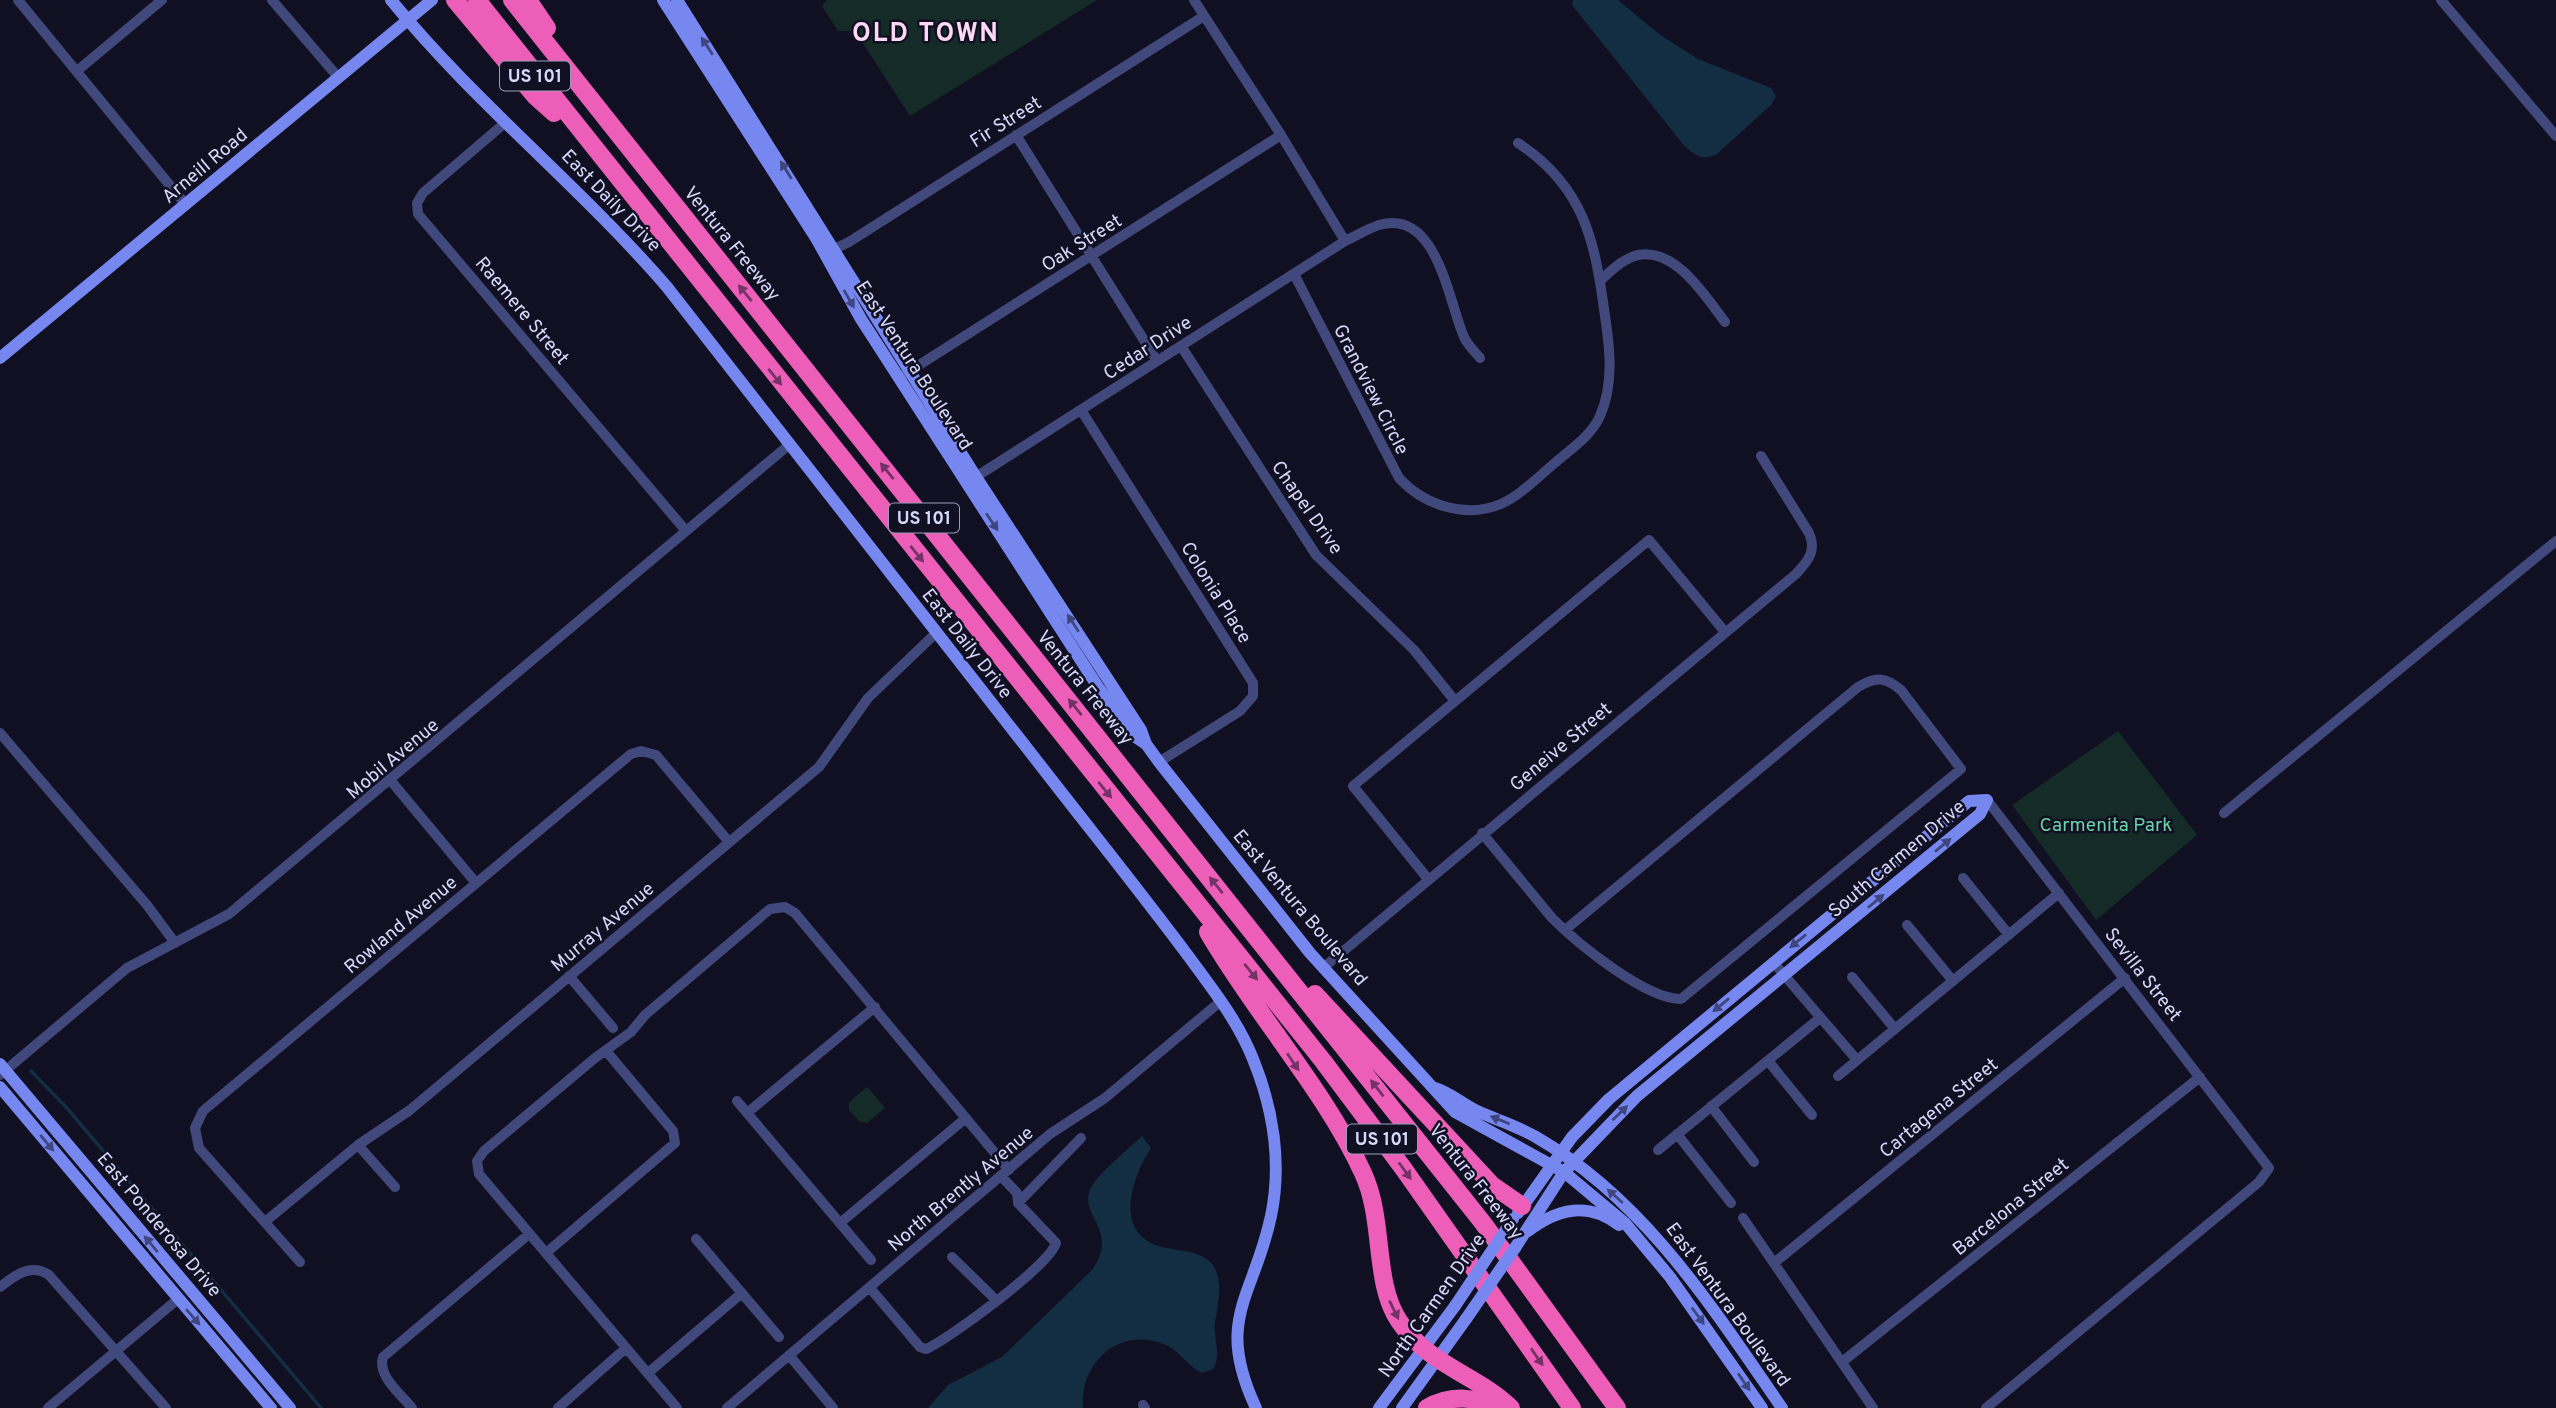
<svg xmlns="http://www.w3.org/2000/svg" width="2556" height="1408" font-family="Overpass,sans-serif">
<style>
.green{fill:#142b27}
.water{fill:#132d43}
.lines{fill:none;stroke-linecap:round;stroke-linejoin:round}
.stream{stroke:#132d43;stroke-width:3.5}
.street{stroke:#41487c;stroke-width:10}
.secondary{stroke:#7787f0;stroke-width:12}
.highway{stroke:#ed5eb9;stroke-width:18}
.secondary-bridge{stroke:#7787f0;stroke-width:12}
.oneway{fill:#3f467f}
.oneway2{fill:#743366}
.labels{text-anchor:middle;stroke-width:5;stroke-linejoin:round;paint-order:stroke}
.shield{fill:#111022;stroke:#9b9bb9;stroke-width:2}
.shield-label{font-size:18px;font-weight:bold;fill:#d6d7fa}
.street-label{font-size:19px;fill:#d6d7fa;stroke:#111022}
.park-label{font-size:19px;fill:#6ad3a8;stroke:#111022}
.district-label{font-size:26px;font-weight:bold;letter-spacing:2px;fill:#fbd8f3;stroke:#111022}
</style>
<rect width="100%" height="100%" fill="#111022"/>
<path class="green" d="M827 0H1097L910 116 855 31H838L822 6Z
M2118 731 2197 835 2096 920 2012 805Z
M867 1087 885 1108 867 1123 860 1122 849 1110V1102Z"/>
<path class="water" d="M1618 0 1659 34 1698 59 1771 88 1776 96 1771 105 1718 153C1702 163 1693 154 1682 143L1572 5 1573 0Z
M1142 1136 1151 1148C1132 1177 1112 1234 1162 1247 1178 1251 1200 1250 1212 1264 1224 1279 1218 1304 1215 1322 1213 1337 1222 1356 1213 1369L1202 1373C1189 1367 1181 1353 1168 1346 1122 1324 1079 1361 1083 1408H928L948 1385 1002 1357 1092 1270C1119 1230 1082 1219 1089 1192 1094 1176 1129 1149 1142 1136Z"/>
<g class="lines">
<path class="stream" d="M31 1071 66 1107 321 1408"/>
<path class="street" d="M18 0 186 205
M272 0 338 77
M1194 0 1281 135 1345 241
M2441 0 2556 136
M77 71 162 0
M506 122 423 193 417 203 418 214 686 531
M1016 135 1157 361
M828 252 849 242 1204 16
M1294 274 1399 478C1424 505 1465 519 1501 504 1521 495 1539 476 1556 462 1572 448 1591 436 1600 416 1614 384 1610 349 1605 316 1595 242 1585 187 1518 143
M1602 279C1612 270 1624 258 1638 255 1675 247 1706 297 1725 322
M1181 346 1316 555 1414 650 1455 701
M905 374 1281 135
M1081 410 1253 683V696L1240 711 1159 762
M971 480 1345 241C1356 236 1367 229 1379 225 1437 208 1448 300 1464 337 1467 344 1474 351 1480 358
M0 733 147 905 175 943
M391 781 476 883
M2224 813 2556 541
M1482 833 1552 918C1577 943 1645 999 1681 999L1961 769 1901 690C1885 677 1876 676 1858 687L1565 930
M1963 878 2009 935
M1428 879 1353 786 1649 540 1725 632
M1907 925 1953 981
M1773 962 1857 1060
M1323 968 1796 574C1808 561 1817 551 1809 533L1761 456
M569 976 613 1028
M1852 977 1895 1029
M1769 1062 1812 1115
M0 1075 127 968 229 914 790 444
M1838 1076 2059 893
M737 1101 871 1260
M1711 1106 1754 1162
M747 1113 875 1007
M1677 1134 1731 1203
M358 1145 395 1187
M1658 1150 1820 1018
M1018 1203 1081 1138
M1743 1218 1873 1408
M266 1221 358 1145 410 1110 819 767 868 698 936 633
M840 1223 966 1118
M696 1239 779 1337
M546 1253 675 1143 673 1131 607 1052
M952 1257 996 1300
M300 1262 199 1148 195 1128 203 1111 631 754 641 751 656 755 729 842
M1774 1263 2125 978
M0 1287C15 1275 31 1263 49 1275L166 1408
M870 1288 920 1347 926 1349C950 1338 1049 1266 1056 1243L1018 1203 1017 1193 1001 1176
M789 1355 833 1408
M1842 1362 2200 1077
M648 1373 742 1293
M1143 1405 1145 1408
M48 1408 178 1299
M412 1408C401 1394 377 1376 383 1357L529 1234
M558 1408 626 1348
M677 1408 479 1174 477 1161 484 1151 595 1058 631 1032 645 1015 770 909 785 907 795 913 1009 1170
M727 1408 1050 1134 1105 1098 1221 1001
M1986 1408 2259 1182 2269 1168 1987 800"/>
<path class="secondary" d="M391 0C475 103 580 186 667 287 799 456 930 625 1062 793 1105 848 1148 902 1189 957 1213 990 1238 1021 1253 1059 1273 1108 1282 1163 1271 1216 1254 1297 1214 1319 1256 1408
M663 0 816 238 861 319 1098 687 1134 736 1146 744
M677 0 976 477 1141 730 1146 744 1159 762 1310 953 1455 1112 1564 1172 1625 1223 1670 1277 1762 1408
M0 358 432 0
M0 1064 290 1408
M0 1087 271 1408
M1435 1088C1451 1093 1462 1104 1477 1111 1497 1120 1517 1126 1536 1137 1645 1200 1712 1307 1782 1408
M1528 1231C1557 1209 1587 1201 1619 1225
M1515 1248 1564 1172 1637 1096 1980 814 1987 800 1969 801 1609 1099 1572 1137 1518 1213
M1379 1408 1455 1306
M1402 1408 1466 1319"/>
<path class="highway" d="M455 0 535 96 554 113
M477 0 1323 1061 1403 1168 1572 1408
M512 0 1483 1223 1617 1408
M528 0 547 28
M1208 932C1254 1012 1325 1090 1363 1173 1385 1220 1373 1283 1399 1321 1429 1366 1476 1374 1511 1408
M1315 994 1492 1185 1522 1206
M1427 1408C1452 1393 1476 1398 1501 1408"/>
<path class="secondary-bridge" d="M1455 1306 1513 1219
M1466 1319 1515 1248"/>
</g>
<defs><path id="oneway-solid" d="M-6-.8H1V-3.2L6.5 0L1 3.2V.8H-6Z" transform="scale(1.75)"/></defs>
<g class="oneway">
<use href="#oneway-solid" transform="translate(707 46) rotate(-123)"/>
<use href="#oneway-solid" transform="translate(786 170) rotate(-122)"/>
<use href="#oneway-solid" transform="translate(849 299) rotate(60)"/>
<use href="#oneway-solid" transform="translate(992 522) rotate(56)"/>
<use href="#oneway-solid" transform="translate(1073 623) rotate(-123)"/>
<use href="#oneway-solid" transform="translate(1943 845) rotate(-40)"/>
<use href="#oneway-solid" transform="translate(1876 901) rotate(-40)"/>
<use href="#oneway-solid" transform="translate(1798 941) rotate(141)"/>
<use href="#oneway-solid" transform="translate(1721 1005) rotate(141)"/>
<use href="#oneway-solid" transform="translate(1620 1113) rotate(-44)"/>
<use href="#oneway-solid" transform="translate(1500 1120) rotate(-158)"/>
<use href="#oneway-solid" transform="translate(47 1143) rotate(50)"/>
<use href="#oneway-solid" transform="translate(1615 1196) rotate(-138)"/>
<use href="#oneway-solid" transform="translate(151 1244) rotate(-130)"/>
<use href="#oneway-solid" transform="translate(1698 1316) rotate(54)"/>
<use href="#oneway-solid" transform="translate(193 1317) rotate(49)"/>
<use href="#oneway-solid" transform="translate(1744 1382) rotate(55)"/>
</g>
<g class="oneway2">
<use href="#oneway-solid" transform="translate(745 293) rotate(-129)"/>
<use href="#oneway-solid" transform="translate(775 377) rotate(51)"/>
<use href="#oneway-solid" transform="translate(887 471) rotate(-129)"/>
<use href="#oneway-solid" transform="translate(917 554) rotate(51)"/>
<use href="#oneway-solid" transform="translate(1075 707) rotate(-129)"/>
<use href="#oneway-solid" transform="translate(1105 790) rotate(51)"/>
<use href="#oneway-solid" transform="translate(1216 885) rotate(-129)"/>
<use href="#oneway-solid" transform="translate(1251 972) rotate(51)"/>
<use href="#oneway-solid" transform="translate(1293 1062) rotate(56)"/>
<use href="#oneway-solid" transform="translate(1377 1088) rotate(-128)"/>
<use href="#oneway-solid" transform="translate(1405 1171) rotate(54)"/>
<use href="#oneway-solid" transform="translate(1394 1310) rotate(64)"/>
<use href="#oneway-solid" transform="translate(1537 1357) rotate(55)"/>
</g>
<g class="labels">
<g class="shield">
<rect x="500" y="61.5" width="70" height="29" rx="5"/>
<rect x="889" y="503.5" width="70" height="29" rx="5"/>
<rect x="1347" y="1124.5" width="70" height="29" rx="5"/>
</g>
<g class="shield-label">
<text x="535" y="82">US 101</text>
<text x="924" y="524">US 101</text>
<text x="1382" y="1145">US 101</text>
</g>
<g class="street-label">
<text transform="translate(1005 121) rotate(-32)" y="7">Fir Street</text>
<text transform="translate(204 165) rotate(-40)" y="7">Arneill Road</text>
<text transform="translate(612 200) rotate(46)" y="7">East Daily Drive</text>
<text transform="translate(1081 242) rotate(-32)" y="7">Oak Street</text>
<text transform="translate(733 243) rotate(51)" y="7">Ventura Freeway</text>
<text transform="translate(523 310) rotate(50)" y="7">Raemere Street</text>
<text transform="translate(1147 347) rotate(-33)" y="7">Cedar Drive</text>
<text transform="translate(915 365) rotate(57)" y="7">East Ventura Boulevard</text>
<text transform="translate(1372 389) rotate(63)" y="7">Grandview Circle</text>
<text transform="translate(1308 507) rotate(55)" y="7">Chapel Drive</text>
<text transform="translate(1217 592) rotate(58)" y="7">Colonia Place</text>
<text transform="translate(968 643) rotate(52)" y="7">East Daily Drive</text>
<text transform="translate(1086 687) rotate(51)" y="7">Ventura Freeway</text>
<text transform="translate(1560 746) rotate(-40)" y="7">Geneive Street</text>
<text transform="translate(392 758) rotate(-40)" y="7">Mobil Avenue</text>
<text transform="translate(1896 858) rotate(-40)" y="7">South Carmen Drive</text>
<text transform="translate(1301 907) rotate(50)" y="7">East Ventura Boulevard</text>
<text transform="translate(400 924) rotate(-40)" y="7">Rowland Avenue</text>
<text transform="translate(602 926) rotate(-40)" y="7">Murray Avenue</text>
<text transform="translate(2144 974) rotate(52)" y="7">Sevilla Street</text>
<text transform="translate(1938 1107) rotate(-39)" y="7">Cartagena Street</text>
<text transform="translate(1477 1181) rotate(52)" y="7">Ventura Freeway</text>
<text transform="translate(960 1188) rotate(-40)" y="7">North Brently Avenue</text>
<text transform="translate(2010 1206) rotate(-39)" y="7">Barcelona Street</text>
<text transform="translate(160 1224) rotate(50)" y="7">East Ponderosa Drive</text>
<text transform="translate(1729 1304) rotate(54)" y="7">East Ventura Boulevard</text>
<text transform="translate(1431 1305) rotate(-55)" y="7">North Carmen Drive</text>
</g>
<g class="park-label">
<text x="2106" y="831">Carmenita Park</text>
</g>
<g class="district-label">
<text x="926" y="41">OLD TOWN</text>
</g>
</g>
</svg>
